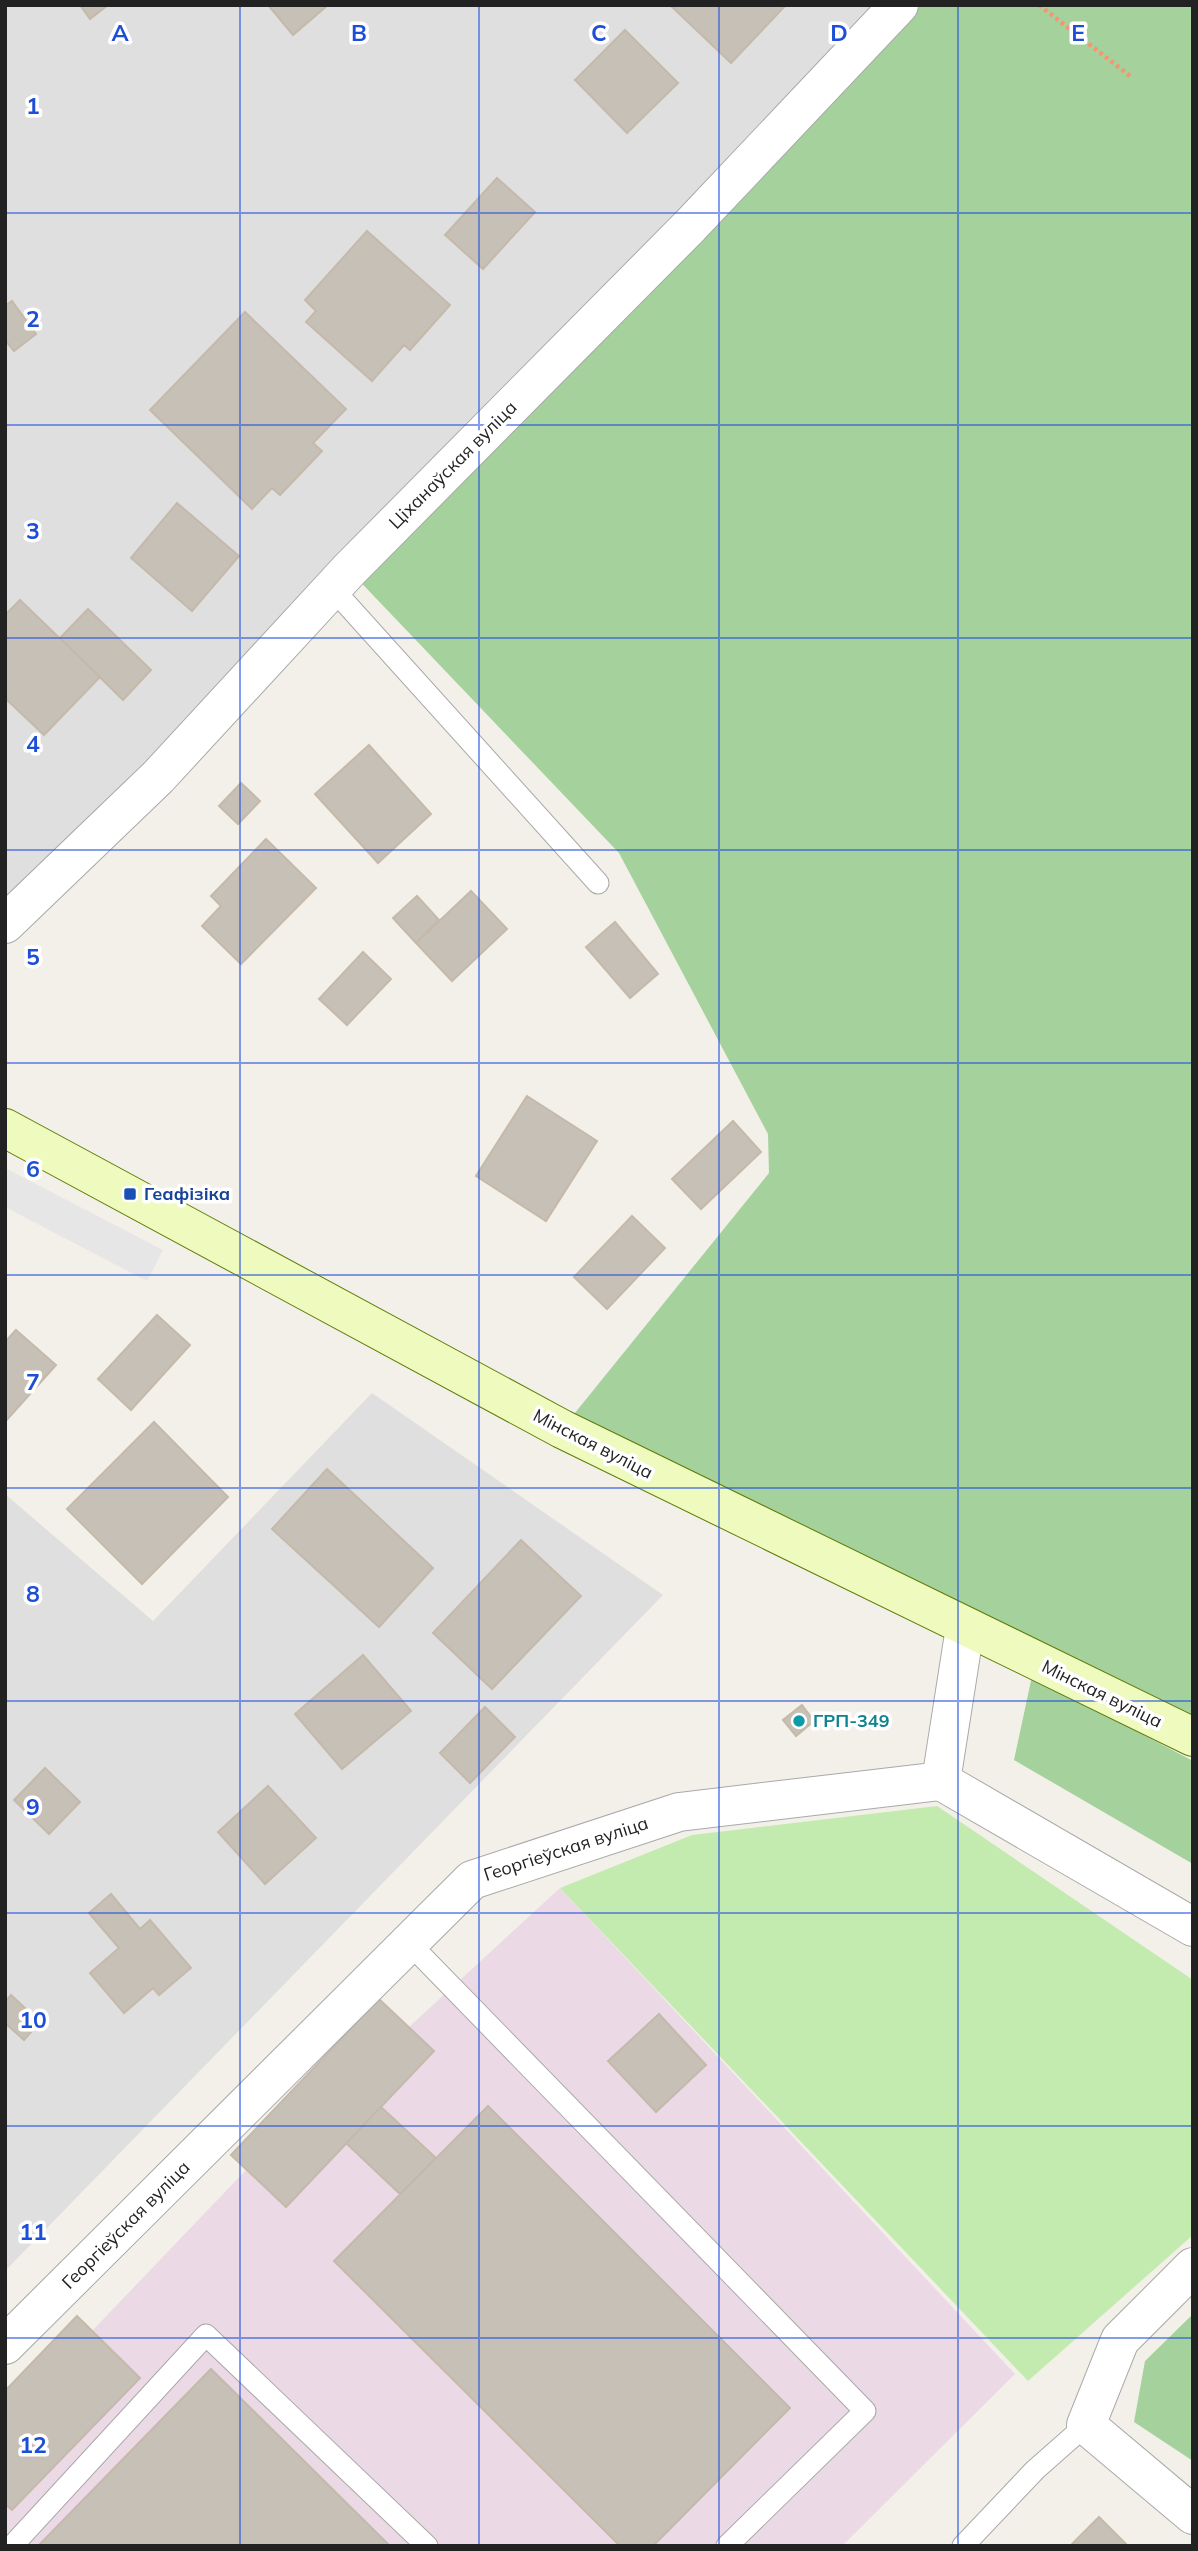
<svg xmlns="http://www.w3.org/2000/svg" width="1198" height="2551" font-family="Mulish,sans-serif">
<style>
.residential{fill:#e0dfdf}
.industrial{fill:#ebdae5}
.grass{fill:#c4ebaf}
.forest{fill:#a5d19d}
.parking{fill:#e6e6e6}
.building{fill:#c7c0b7;stroke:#c4b9aa;stroke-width:2}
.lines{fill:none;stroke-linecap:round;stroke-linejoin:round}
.lane-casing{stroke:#a9a9a9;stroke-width:23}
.street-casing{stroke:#a9a9a9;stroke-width:40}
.secondary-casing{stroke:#5e7c05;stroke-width:40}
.path{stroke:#fa9371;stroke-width:4.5;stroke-dasharray:3.5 3.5;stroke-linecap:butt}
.lane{stroke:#fff;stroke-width:21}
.street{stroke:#fff;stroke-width:38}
.secondary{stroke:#eefabe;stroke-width:38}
.grid{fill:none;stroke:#1d4ed8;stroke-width:2;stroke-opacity:0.55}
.transit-dot{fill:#1a4fb4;stroke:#fff;stroke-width:2.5}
.culture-dot{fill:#0f9aa8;stroke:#fff;stroke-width:2.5}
.labels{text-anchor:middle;stroke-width:7;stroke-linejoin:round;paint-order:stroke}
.street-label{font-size:18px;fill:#222;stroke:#fff}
.transit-label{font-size:18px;font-weight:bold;fill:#164399;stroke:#fff;text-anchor:start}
.culture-label{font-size:18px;font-weight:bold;fill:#0d838f;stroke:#fff;text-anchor:start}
.grid-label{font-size:23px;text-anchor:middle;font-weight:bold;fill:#1d4ed8;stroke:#fff;stroke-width:7;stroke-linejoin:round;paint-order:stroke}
</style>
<rect width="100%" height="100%" fill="#f2f0e8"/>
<path class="residential" d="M5 5H899L5 923Z
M372 1393 663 1595 5 2271V1494L153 1621Z"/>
<path class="industrial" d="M560 1888 1015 2374 842 2546H5V2391L77 2316 92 2331 246 2170 231 2155 379 1999 409 2027Z"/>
<path class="grass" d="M937 1806 1193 1980V2235L1028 2381 560 1888 692 1835Z"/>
<path class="forest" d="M899 5H1193V1737L562 1429 769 1173 768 1134 619 853 349 570Z
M1032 1676 1193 1761V1864L1014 1760Z
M1193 2314V2461L1134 2422 1145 2361Z"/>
<path class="parking" d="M5 1168 163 1250 147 1281 5 1207Z"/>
<path class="building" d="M80 5H108L90 19Z
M268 5H328L293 35Z
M670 5H786L731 63Z
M625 30 678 83 627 133 575 80Z
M497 178 535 212 483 269 445 235Z
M367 231 450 305 410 350 404 345 372 381 306 322 316 311 305 300Z
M12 301 36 334 14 351 5 340V306Z
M245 312 346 409 313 443 322 451 280 495 272 488 252 509 150 410Z
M177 503 239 556 192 611 131 558Z
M20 600 100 677 44 735 5 698V615Z
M88 609 151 670 123 700 60 638Z
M369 745 431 814 378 863 315 794Z
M241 783 260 801 238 824 219 806Z
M266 839 316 888 241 964 202 926 221 906 211 896Z
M471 891 507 929 452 981 416 943Z
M417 896 439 920 416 943 393 918Z
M615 922 658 974 630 998 586 947Z
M363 952 391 979 347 1025 319 999Z
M527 1096 597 1141 546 1221 476 1176Z
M733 1121 761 1152 701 1209 672 1179Z
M632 1216 665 1248 607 1309 574 1277Z
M157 1315 190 1345 131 1410 98 1379Z
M16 1330 56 1365 5 1422V1342Z
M154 1422 228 1497 142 1584 67 1509Z
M327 1469 433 1568 379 1627 272 1529Z
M521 1540 581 1596 492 1689 433 1633Z
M363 1655 411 1711 342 1769 295 1714Z
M802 1705 814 1721 796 1736 783 1720Z
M485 1707 515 1737 470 1783 440 1753Z
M45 1768 80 1802 49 1834 14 1800Z
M268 1786 316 1838 265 1884 218 1832Z
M111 1894 140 1929 150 1920 191 1968 159 1995 153 1988 124 2013 90 1973 119 1948 89 1913Z
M11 1995 40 2022 24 2040 5 2023V2002Z
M379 1999 434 2051 286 2207 231 2155Z
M659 2014 706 2065 656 2112 608 2061Z
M488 2106 790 2408 653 2546H620L334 2261Z
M381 2107 436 2158 400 2194 346 2143Z
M77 2316 140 2378 12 2510 5 2504V2391Z
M211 2369 390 2546H38Z
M1099 2517 1128 2546H1070Z"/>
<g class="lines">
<defs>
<path id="lane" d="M332 588 598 883
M409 1943 865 2411 727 2546
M12 2546 206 2335 427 2546
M963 2546 1035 2470 1086 2425"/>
<path id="street" d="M5 924 158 777 349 570 690 226 899 5
M941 1781 965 1628
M1193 2267 1120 2340 1086 2425 1193 2515
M5 2345 472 1880 679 1812 941 1781 1193 1927"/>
<path id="secondary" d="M5 1128 562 1429 1193 1737"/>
</defs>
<use href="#lane" class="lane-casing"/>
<use href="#street" class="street-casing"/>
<use href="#secondary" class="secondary-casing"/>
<path class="path" d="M1039 5 1130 76"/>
<use href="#lane" class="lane"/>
<use href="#street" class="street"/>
<use href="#secondary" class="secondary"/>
</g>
<path class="grid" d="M240 5V2546M479 5V2546M719 5V2546M958 5V2546M5 213H1193M5 425H1193M5 638H1193M5 850H1193M5 1063H1193M5 1275H1193M5 1488H1193M5 1701H1193M5 1913H1193M5 2126H1193M5 2338H1193"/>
<rect class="transit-dot" x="123" y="1187" width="14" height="14" rx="3.5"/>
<circle class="culture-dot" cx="799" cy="1721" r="7"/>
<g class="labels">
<g class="street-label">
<text transform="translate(453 465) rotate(-45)" y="6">Ціханаўская вуліца</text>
<text transform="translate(593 1444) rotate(27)" y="6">Мінская вуліца</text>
<text transform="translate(1102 1694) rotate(26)" y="6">Мінская вуліца</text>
<text transform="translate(566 1849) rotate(-18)" y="6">Георгіеўская вуліца</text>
<text transform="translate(126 2225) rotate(-45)" y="6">Георгіеўская вуліца</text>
</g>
<g class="transit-label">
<text x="144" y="1200">Геафізіка</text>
</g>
<g class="culture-label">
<text x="813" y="1727">ГРП-349</text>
</g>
</g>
<g class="grid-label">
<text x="120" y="41">A</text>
<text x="359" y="41">B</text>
<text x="599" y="41">C</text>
<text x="839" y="41">D</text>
<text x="1078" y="41">E</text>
<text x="33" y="114">1</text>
<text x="33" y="327">2</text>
<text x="33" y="539">3</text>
<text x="33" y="752">4</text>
<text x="33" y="965">5</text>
<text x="33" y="1177">6</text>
<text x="33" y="1390">7</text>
<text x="33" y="1602">8</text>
<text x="33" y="1815">9</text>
<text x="33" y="2028">10</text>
<text x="33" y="2240">11</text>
<text x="33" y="2453">12</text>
</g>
<rect width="1198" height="2551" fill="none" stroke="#222222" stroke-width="14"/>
</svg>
